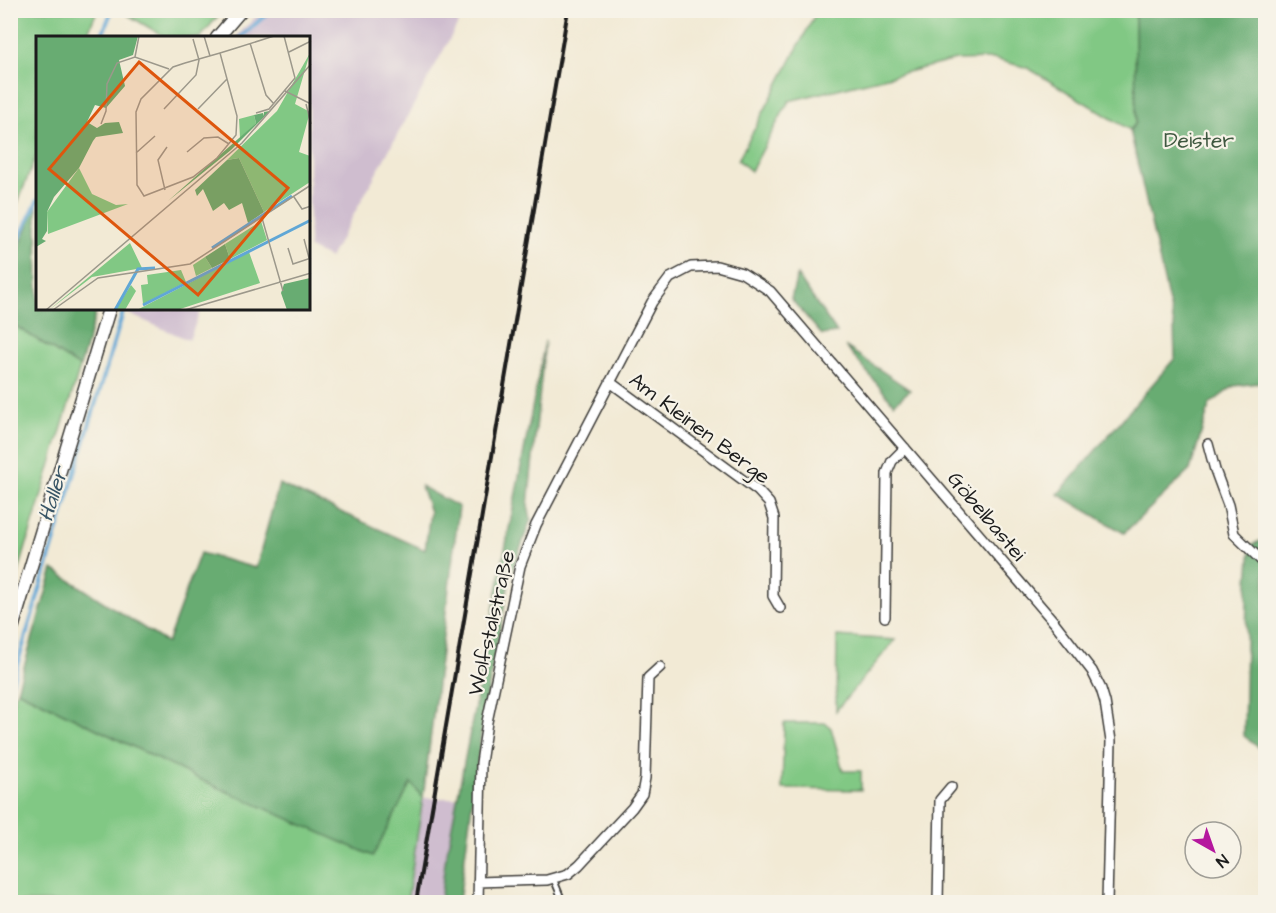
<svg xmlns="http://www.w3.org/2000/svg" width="1276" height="913" font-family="'Architects Daughter',sans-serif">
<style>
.industrial{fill:#cfbdcf}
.green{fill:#81c884;stroke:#4e7250;stroke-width:1.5}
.forest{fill:#68ac72;stroke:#426447;stroke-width:1.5}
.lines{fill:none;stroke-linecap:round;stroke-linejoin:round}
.stream{stroke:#60a7d6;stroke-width:4}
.service-casing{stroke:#3c3b38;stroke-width:8}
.minor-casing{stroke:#3c3b38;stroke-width:12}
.tertiary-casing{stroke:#3c3b38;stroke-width:15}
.service{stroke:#fff;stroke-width:4.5}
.minor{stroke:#fff;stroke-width:9}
.tertiary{stroke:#fff;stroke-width:12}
.rail{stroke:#1c1c1c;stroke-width:4}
.labels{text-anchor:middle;stroke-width:4.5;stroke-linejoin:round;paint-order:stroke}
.park-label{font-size:21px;fill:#3f5840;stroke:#f7f3e8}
.street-label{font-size:21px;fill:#1c1c1c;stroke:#f7f3e8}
.water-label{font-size:22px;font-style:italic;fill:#375466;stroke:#f7f3e8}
.inset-river{fill:none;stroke:#60a7d6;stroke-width:3}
.inset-road{fill:none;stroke:#9c988b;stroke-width:1.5}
.view{fill:#de560d;fill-opacity:0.15;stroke:#de560d;stroke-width:3}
.inset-edge{fill:none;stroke:#1c1c1c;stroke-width:3}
</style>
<rect width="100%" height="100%" fill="#f7f3e8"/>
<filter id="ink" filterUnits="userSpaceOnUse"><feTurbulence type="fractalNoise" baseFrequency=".0167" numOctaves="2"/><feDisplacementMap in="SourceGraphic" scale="12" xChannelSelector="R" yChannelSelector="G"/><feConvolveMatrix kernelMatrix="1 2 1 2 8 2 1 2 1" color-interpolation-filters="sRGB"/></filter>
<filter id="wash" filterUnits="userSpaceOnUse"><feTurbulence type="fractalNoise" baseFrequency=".008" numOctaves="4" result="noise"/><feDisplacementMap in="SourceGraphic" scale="24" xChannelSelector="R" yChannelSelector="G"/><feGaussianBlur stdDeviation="1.35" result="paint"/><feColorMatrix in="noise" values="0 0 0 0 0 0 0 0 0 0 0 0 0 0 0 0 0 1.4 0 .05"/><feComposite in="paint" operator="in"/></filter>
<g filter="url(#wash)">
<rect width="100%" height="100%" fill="#f2ead5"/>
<path class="industrial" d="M262 10 465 11 330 258 309 248V38L236 37Z
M125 309H201L189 340 124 312Z
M423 798H457L445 862 440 902H408Z"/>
<path class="green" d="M11 10 97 11 86 37 38 38 37 154 11 219Z
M121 11H222L200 38 165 37Z
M817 11H1135L1136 123 1130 130 1028 68 994 59 956 60 789 101 751 171 738 160Z
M11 323 80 367 11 597Z
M837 636 895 640 836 711Z
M17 690 199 779 372 855 411 782 423 798 407 902H11L10 711Z
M784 723H825L831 728 843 771H861V790L782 789Z"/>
<path class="forest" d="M1135 11H1265L1266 382 1234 386 1210 404 1190 470 1124 533 1058 494 1175 358 1174 325 1130 130 1136 123Z
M37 203 38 309H97L80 367 11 323V268Z
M797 275 833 327 837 333 822 335 791 299Z
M545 341 528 506 531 519 510 577 485 705 459 902H440L445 862Z
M845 346 910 390 894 404Z
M279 484 425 550 430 512 421 486 459 507 423 798 411 783 373 856 199 779 17 690 53 569 167 643 200 553 256 568Z
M1265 539V753L1244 736 1247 594 1251 545Z"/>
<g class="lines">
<path class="stream" d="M101 38 112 10
M240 38 271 10
M10 257 38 200
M10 689 124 309"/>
</g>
</g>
<g filter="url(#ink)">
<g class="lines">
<defs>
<path id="service" d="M554 880 563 902"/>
<path id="minor" d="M610 382 758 491 769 503 774 518 773 596 780 608
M1208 444 1215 470 1228 505 1234 534 1266 565
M885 617 887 473 892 461 905 448
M478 882 547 880 568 874 579 865 632 808 642 794 645 778 648 678 660 667
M478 902 481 763 487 722 520 566 536 525 652 302 670 278 691 267 717 266 742 273 770 291 1054 622 1092 671 1101 689 1105 702 1111 741 1107 902
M938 902 940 800 951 787"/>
<path id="tertiary" d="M217 38 241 10
M10 635 109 309"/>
</defs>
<use href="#service" class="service-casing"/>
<use href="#minor" class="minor-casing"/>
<use href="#tertiary" class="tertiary-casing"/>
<use href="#service" class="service"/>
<use href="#minor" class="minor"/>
<use href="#tertiary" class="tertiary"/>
<path class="rail" d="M416 902 568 10"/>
</g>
</g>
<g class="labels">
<g class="park-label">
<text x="1199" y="147">Deister</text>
</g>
<g class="street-label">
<text transform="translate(700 428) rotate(37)" y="7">Am Kleinen Berge</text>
<text transform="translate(987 516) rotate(50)" y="7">Göbelbastei</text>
<text transform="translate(491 623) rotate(-77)" y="7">Wolfstalstraße</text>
</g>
<g class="water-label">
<text transform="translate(52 494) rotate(-73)" y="8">Haller</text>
</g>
</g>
<g transform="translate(36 36)">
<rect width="274" height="274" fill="#f2ead5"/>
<path d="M274 17 259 68 274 76 263 116 274 120V146L228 176 203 122 191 124 241 75ZM218 79 220 87 204 102 203 83ZM43 132 56 158 80 169 92 168 12 198 11 176ZM225 185 231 204 194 223 189 208ZM94 207 106 232 56 241 13 274ZM213 216 224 247 141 274H101ZM169 221 176 232 160 240 157 229ZM145 234 150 246 107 268 105 249 112 248 111 239ZM95 249 100 255 89 274H79Z" fill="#81c884"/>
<path d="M0 0H102L97 19 83 24 89 50 70 72 59 69 51 86 61 92 69 87 83 86 87 97 60 101 57 105 43 132 18 161 11 176V195L6 203 10 205 0 211ZM234 75 195 114 132 165 220 87 218 79 227 77 228 80V76ZM203 122 228 176 212 187 206 167 193 174 188 167 177 175 167 153 161 160 159 154 191 124ZM189 208 194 223 176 232 169 221ZM274 242V274H251L245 257 248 248Z" fill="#68ac72"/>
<path class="inset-river" d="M176 212 256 160M107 269 275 184M79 274 102 233 119 232"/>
<path class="inset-road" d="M168 0 174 20M214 7 230 59 238 68M253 16 275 5M184 17 201 80 200 99 181 122 157 141 108 160 101 149 100 76 105 63 137 31 149 27 184 17 197 13 238 0M99 21 103 0M249 55 275 68M270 68 275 88M128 73 160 39 163 24 157 3M162 73 191 43M220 77 233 73 259 42 248 0M65 88 70 75 71 48 81 27 99 21 133 33M151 116 168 102 182 101 193 108M100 117 119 100M129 154 122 124 131 111M258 161 266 173 275 170M226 182 247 255M268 203 273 222M252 212 257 228 275 222M10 274 206 107 275 28M17 274 62 242 154 228 275 149M149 274 275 237"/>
<path class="view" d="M103 26 252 152 162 259 13 133Z"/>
<rect width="274" height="274" class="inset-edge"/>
</g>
<rect width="1276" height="913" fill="none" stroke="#f7f3e8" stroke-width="36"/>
<g transform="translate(1213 850) rotate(140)"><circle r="28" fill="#f7f3e8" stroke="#9f9d96" stroke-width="1.5"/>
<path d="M0-4.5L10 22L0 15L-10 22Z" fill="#b5179e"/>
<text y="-9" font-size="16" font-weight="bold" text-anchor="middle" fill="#1c1c1c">N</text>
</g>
</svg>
